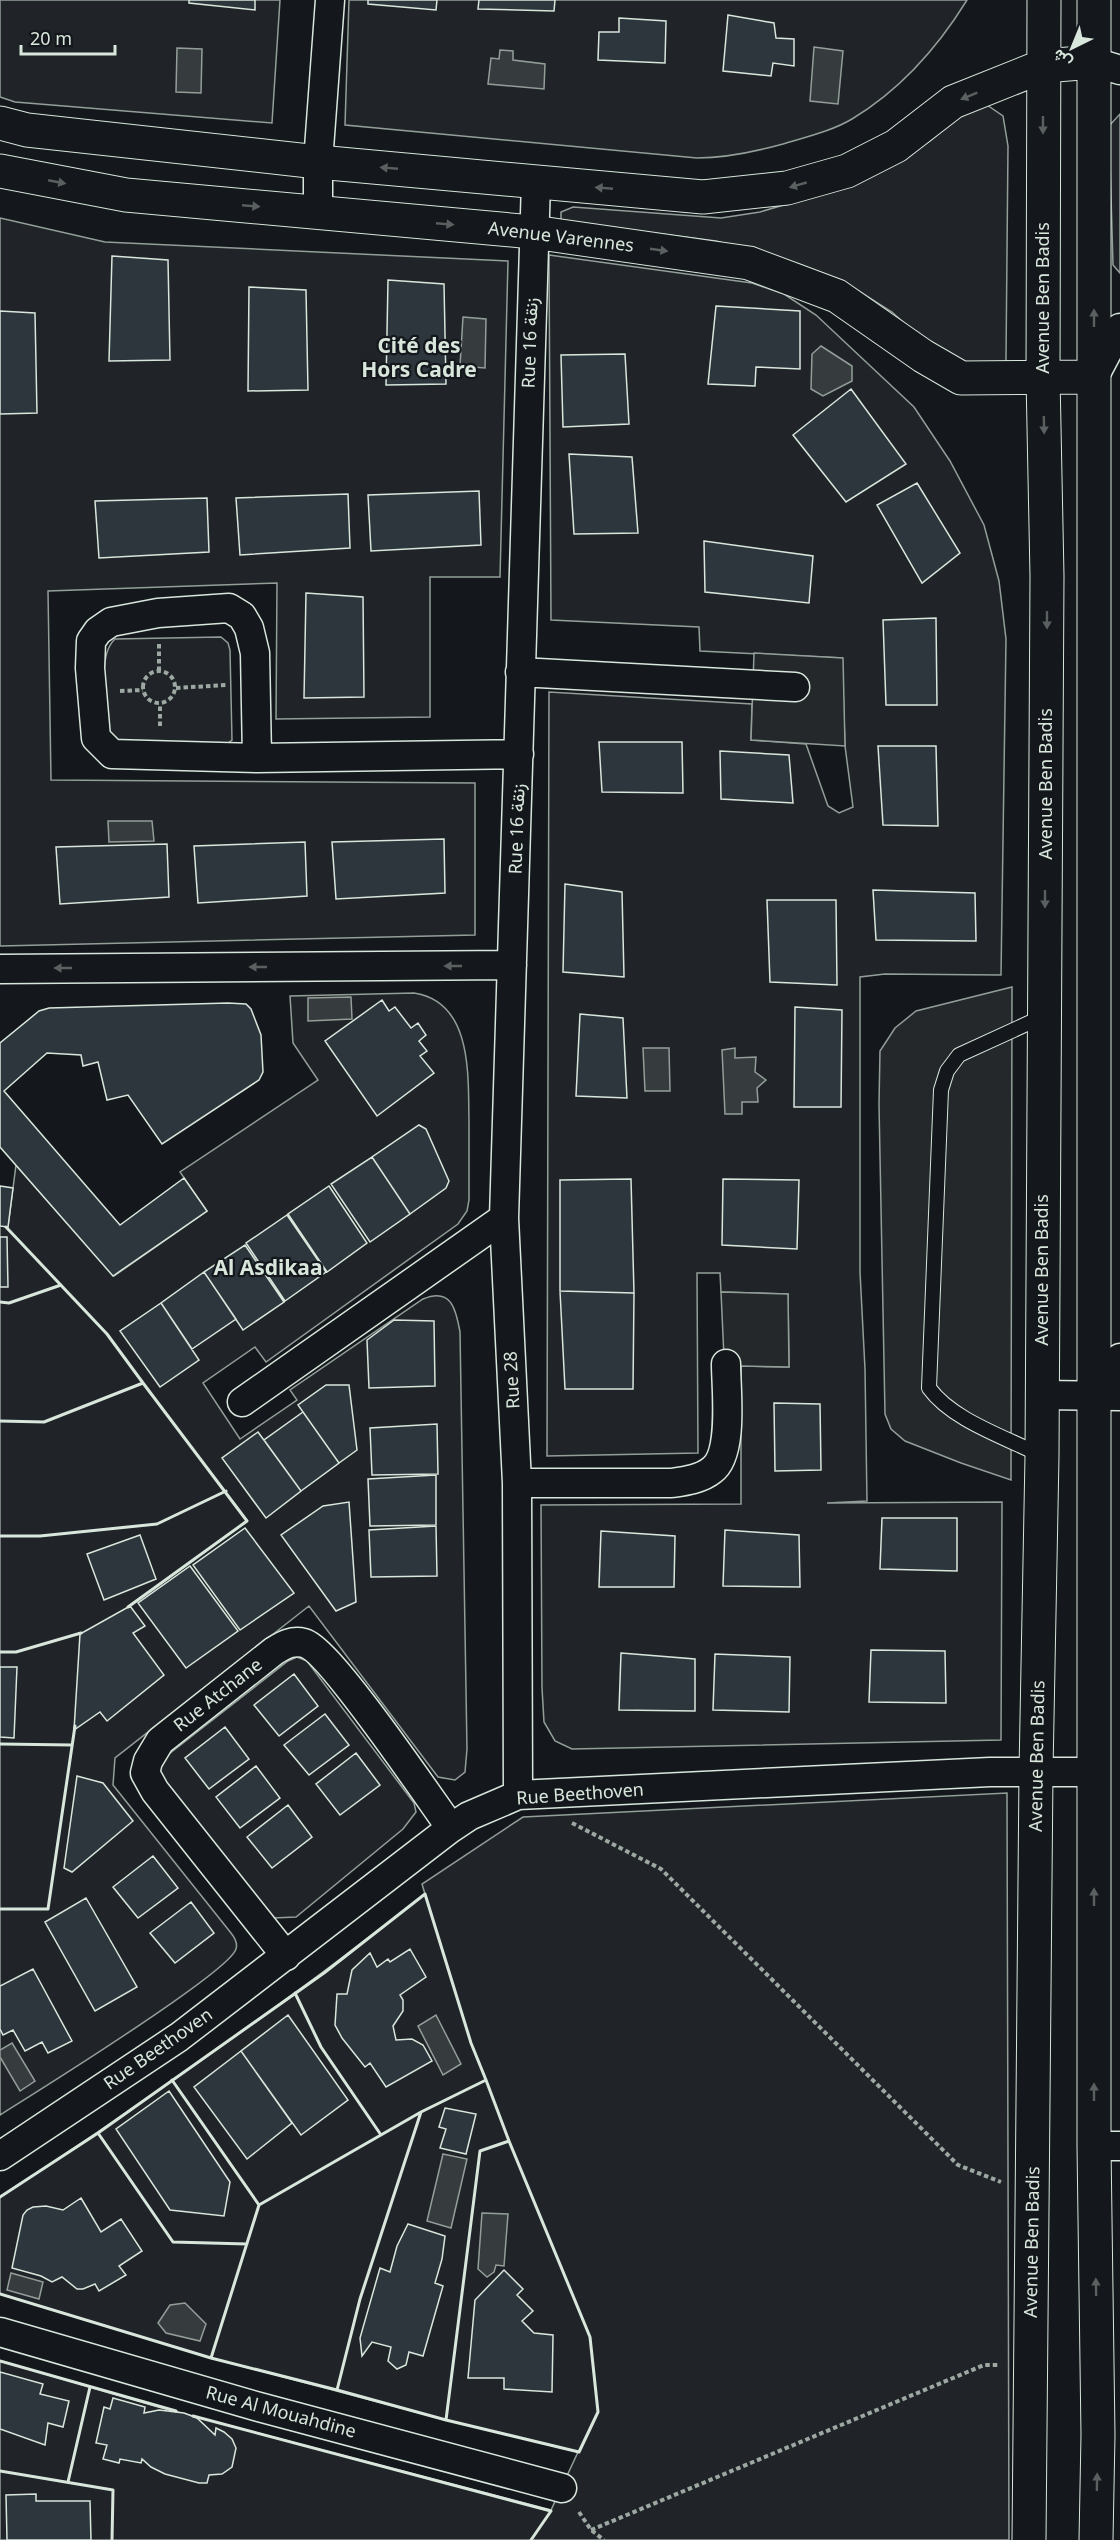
<svg xmlns="http://www.w3.org/2000/svg" width="1120" height="2540" font-family="'Noto Sans',Vazirmatn,sans-serif">
<style>
.green{fill:#202428;stroke:#939e99;stroke-width:1.5}
.parking{fill:#24282b;stroke:#939e99;stroke-width:1.5}
.water{fill:#363b3e;stroke:#939e99;stroke-width:1.5}
.building{fill:#2c363c;stroke:#d8e6dc;stroke-width:1.5}
.lines{fill:none;stroke-linecap:round;stroke-linejoin:round}
.service-casing{stroke:#d8e6dc;stroke-width:16}
.minor-casing{stroke:#d8e6dc;stroke-width:31}
.secondary-casing{stroke:#d8e6dc;stroke-width:35}
.path{stroke:#9da8a2;stroke-width:4;stroke-dasharray:4.5 3;stroke-linecap:butt}
.service{stroke:#14181c;stroke-width:14}
.minor{stroke:#14181c;stroke-width:28}
.secondary{stroke:#14181c;stroke-width:33}
.wall{stroke:#d8e6dc;stroke-width:3}
.oneway{fill:#59605f}
.labels{text-anchor:middle;stroke-width:4.5;stroke-linejoin:round;paint-order:stroke}
.street-label{font-size:18px;fill:#d8e6dc;stroke:#14181c}
.quarter-label{font-size:21px;font-weight:bold;fill:#d8e6dc;stroke:#14181c}
</style>
<rect width="100%" height="100%" fill="#14181c"/>
<path class="green" d="M0 0H280L272 123 15 102 0 97Z
M349 0H967C938 47 900 90 852 119 832 131 806 137 783 144 754 152 727 158 697 158L345 125Z
M987 105 1003 116 1008 146 1006 359 1005 366 993 376 933 349 892 312 843 281 799 264 716 241 561 221V212L573 207 721 218 760 212 844 187 930 141 961 115Z
M1120 114V273L1113 265 1109 126Z
M0 218 105 242 508 261 500 577H430V717L276 719 277 583 48 591 51 780 475 783V935L0 946Z
M549 255 752 283 784 294 816 315 914 407 950 461 984 525 999 581 1006 639 1001 975 885 974 860 977V1272L865 1369 867 1501 827 1503 1002 1502 1001 1740 572 1749 555 1741 544 1722 542 1688 541 1505 741 1504V1366L789 1367 788 1294 721 1292 720 1273H697L698 1453 547 1456 549 692 752 704 751 740 806 744 828 806 839 813 853 807 845 746 842 658 700 651 699 627 551 620Z
M221 637 228 643 230 650 232 740 225 745 117 741 110 738C108 712 95 657 115 639Z
M414 993C473 1002 468 1076 469 1121 469 1147 469 1174 469 1200L467 1211 458 1224 266 1362 255 1347 203 1383 240 1439 297 1400 290 1390 423 1299C451 1287 456 1309 460 1332L467 1749 465 1772 455 1780 438 1777 309 1606 115 1758 113 1785 231 1933C235 1938 238 1943 236 1949 229 1973 33 2094 0 2115V1226L8 1227 16 1165 114 1276 207 1211 180 1172 318 1080 293 1043 290 996Z
M297 1657 307 1661 414 1803 416 1812 403 1829 296 1917 273 1918 161 1780 159 1770 169 1754 288 1661Z
M1007 1793 1009 2540H0V2361L155 2406 551 2510 578 2452 446 2420 211 2358 0 2294V2197C146 2102 288 2001 425 1894L422 1884 523 1817Z"/>
<path class="parking" d="M754 653 843 658 845 746 751 740Z
M1012 987 1011 1480 961 1463 905 1441 891 1429 885 1414 879 1104 880 1051 895 1028 916 1011Z
M721 1292 788 1294 789 1367 741 1366V1423H727Z"/>
<path class="water" d="M814 47 843 51 838 104 810 101Z
M177 48 202 49 201 93 176 92Z
M500 50 513 51V60L545 64 544 89 488 84 491 58 499 59Z
M463 317 486 319 485 368 460 366Z
M821 346 852 366V381L823 396 811 389 812 354Z
M108 821H152L154 841 109 842Z
M351 997 352 1019 308 1021V998Z
M643 1048H669L670 1091H645Z
M735 1048V1058L756 1057 755 1072 766 1080 757 1088 758 1102H742V1114H725L722 1050Z
M436 2015 461 2064 443 2075 418 2026Z
M12 2043 35 2081 20 2091 0 2057V2050Z
M443 2154 467 2159 451 2228 427 2221Z
M482 2213 508 2214 504 2266 496 2265 494 2272 487 2277 478 2269Z
M11 2273 43 2282 39 2299 7 2290Z
M185 2303 206 2324 200 2341 166 2333 158 2323 170 2305Z"/>
<path class="building" d="M189 0H255V10L189 3Z
M368 0H437L436 10 368 4Z
M479 0H555L554 11 478 9Z
M728 15 774 23 776 38 794 39V66L773 63 771 76 723 71Z
M619 18 666 21 665 63 598 60 599 32H619Z
M112 256 168 260 170 360 109 361Z
M388 280 444 284 446 384 386 385Z
M249 287 306 290 308 390 248 391Z
M716 306 800 311V369L756 367 755 386 708 384Z
M0 311 35 313 37 413 0 414Z
M625 354 629 424 563 427 561 355Z
M851 389 906 464 846 502 793 435Z
M569 454 632 457 638 533 574 534Z
M917 483 960 553 922 583 877 505Z
M479 491 481 545 371 551 368 495Z
M348 494 350 548 240 555 236 498Z
M207 498 209 552 99 558 95 501Z
M704 541 813 556 809 603 705 592Z
M306 593 363 597 364 697 304 698Z
M936 618 937 705H886L883 620Z
M599 742H682L683 793 602 792Z
M878 746H936L938 826 883 825Z
M720 751 789 755 793 803 721 799Z
M444 839 445 893 336 899 332 842Z
M305 842 307 896 198 903 194 846Z
M167 844 169 897 60 904 56 847Z
M565 884 622 892 624 977 563 972Z
M873 890 975 893 976 941 876 940Z
M767 900H836L837 985 770 982Z
M382 1000 389 1011 395 1007 411 1028 418 1023 426 1035 419 1041 427 1051 420 1056 434 1073 377 1116 325 1041Z
M228 1003 246 1004 251 1009 261 1035 263 1072 259 1080 162 1144 128 1095 107 1100 98 1062 83 1066 81 1055 47 1053 4 1091 120 1225 184 1178 207 1211 113 1276 0 1147V1043L39 1011 49 1008Z
M795 1007 842 1010 841 1107H794Z
M580 1014 623 1018 627 1098 576 1096Z
M419 1125 426 1129 449 1181 446 1188 410 1214 372 1157Z
M372 1157 410 1214 370 1242 331 1184Z
M631 1179 634 1293 560 1291V1180Z
M723 1179 799 1180 797 1249 722 1245Z
M0 1186 13 1188 8 1227 0 1226Z
M329 1186 367 1243 327 1272 288 1214Z
M287 1215 326 1272 285 1301 246 1243Z
M0 1237H7L8 1287H0Z
M245 1245 284 1302 243 1330 204 1272Z
M204 1272 236 1319 192 1349 161 1303Z
M560 1291 634 1293 633 1389H565Z
M161 1303 199 1360 160 1387 120 1331Z
M394 1320 434 1321 435 1386 369 1388 367 1340Z
M326 1385H349L357 1450 339 1463 298 1405Z
M774 1403 820 1404 821 1470 775 1471Z
M303 1412 339 1463 301 1491 264 1440Z
M437 1424 438 1474 372 1475 370 1428Z
M258 1432 301 1491 266 1518 222 1458Z
M436 1475V1525L370 1526 368 1479Z
M349 1502 356 1602 336 1611 281 1535 323 1506Z
M882 1518H957V1571L880 1569Z
M436 1526 437 1576 371 1577 369 1530Z
M245 1528 294 1593 240 1630 193 1565Z
M725 1530 799 1535 800 1587 723 1586Z
M601 1531 675 1536 674 1587H599Z
M140 1535 156 1579 104 1600 87 1554Z
M190 1566 238 1631 186 1668 138 1603Z
M130 1606 145 1626 133 1633 164 1675 107 1721 100 1712 74 1730 80 1634Z
M871 1650 945 1651 946 1703 869 1702Z
M621 1653 695 1659V1711L619 1710Z
M715 1654 790 1657 789 1712 713 1710Z
M0 1667H17L14 1738 0 1737Z
M294 1674 318 1706 279 1736 254 1705Z
M325 1714 349 1745 309 1775 284 1745Z
M225 1727 249 1759 209 1789 185 1758Z
M356 1753 380 1785 340 1815 316 1784Z
M256 1766 280 1798 240 1828 216 1797Z
M77 1776 103 1783 133 1821 72 1872 64 1868Z
M288 1805 312 1837 272 1868 247 1837Z
M153 1856 178 1888 138 1918 113 1887Z
M86 1898 137 1987 95 2011 45 1922Z
M191 1902 214 1933 175 1963 150 1933Z
M410 1949 426 1977 400 1995 403 2000V2011L393 2026 396 2040 412 2039 423 2045 432 2061 386 2087 370 2063 365 2067 342 2038 335 2025 337 1994H347L352 1970 370 1953 377 1967 388 1959 390 1962Z
M33 1969 72 2041 48 2053 42 2042 25 2051 13 2030 3 2035 0 2029V1986Z
M288 2015 348 2100 301 2135 241 2051Z
M241 2051 292 2123 247 2159 194 2087Z
M169 2091 230 2182 224 2216 170 2210 116 2129Z
M445 2108 476 2114 466 2154 440 2148 446 2129 439 2127Z
M81 2198 101 2232 121 2219 142 2251 119 2266 126 2275 99 2291 95 2284 83 2289H77L62 2277 52 2282 41 2276 12 2268 23 2215 27 2210 33 2207 46 2206 63 2210Z
M408 2224 445 2236 442 2259 435 2283 443 2286 423 2356 409 2352 406 2365 397 2369 388 2361 391 2347 372 2342 362 2356 360 2338 380 2268 390 2272 397 2246Z
M504 2270 523 2289 517 2295 533 2311 522 2321 534 2333 553 2335 552 2392 504 2389V2378H468L475 2300Z
M0 2372 43 2384 40 2394 69 2401 63 2427 48 2423 45 2445 0 2429Z
M113 2398 145 2407 144 2413 159 2410 184 2413 197 2418 215 2435 216 2428 224 2432 232 2439 236 2448 232 2467 222 2474 209 2475 207 2483H199L165 2474 151 2467 142 2459 141 2463 120 2459 119 2463 103 2459 107 2445 96 2443 104 2407 110 2409Z
M36 2494V2501H90L91 2540H7L6 2495Z"/>
<g class="lines">
<defs>
<path id="service" d="M1040 1455C1005 1437 952 1420 929 1388L941 1090 947 1071 959 1055 1044 1016"/>
<path id="minor" d="M1094 62 1120 70
M318 212V162L330 0
M1094 377 1120 328
M520 672 795 687
M257 758 255 653 249 628 242 616 229 608 158 613 111 622 98 631 91 641 90 668 96 738 112 754 257 758 519 754
M0 969 512 965
M1042 1395 1120 1396
M1094 1395 1120 1358
M242 1402 504 1218
M517 1483H672C686 1481 701 1479 712 1470 734 1454 726 1389 726 1364
M518 1795 517 1483 504 1218 536 182
M286 1956 155 1791 145 1773 148 1761 160 1741 274 1651C284 1645 292 1640 304 1643 329 1649 430 1799 451 1828
M1094 2146H1120
M0 2156 179 2037 451 1828 469 1816 518 1795 990 1772H1094
M0 2332 259 2407 562 2488"/>
<path id="secondary" d="M1094 0V2146L1098 2435 1096 2540
M0 123 27 130 318 162 703 197 787 188 847 171 896 146 953 102 1043 66 1094 62
M0 171 126 195 533 232 749 263 837 296 923 356 961 378 1094 377
M1029 2540 1036 1771 1042 1456 1047 576 1043 377 1044 0"/>
</defs>
<use href="#service" class="service-casing"/>
<use href="#minor" class="minor-casing"/>
<use href="#secondary" class="secondary-casing"/>
<path class="path" d="M159 644V670
M143 687a16 16 0 1 1 32 0a16 16 0 1 1-32 0Z
M176 688 226 685
M120 691 143 690
M160 726V704
M572 1823 661 1869 958 2165 1001 2182
M579 2512 591 2530 604 2540
M591 2530 984 2365H998"/>
<use href="#service" class="service"/>
<use href="#minor" class="minor"/>
<use href="#secondary" class="secondary"/>
<path class="wall" d="M6 1227 107 1334 143 1383
M0 1302 9 1303 61 1285
M0 1421 44 1422 143 1383 247 1521 128 1607
M0 1536H40L157 1524 226 1491
M0 1652H16L81 1633
M0 1744 72 1745
M0 1909H48L75 1726
M295 1993 321 2047 381 2135
M172 2080 259 2205
M98 2133 324 1973 425 1894 471 2043 486 2080
M509 2141 590 2337 598 2412 579 2452 446 2420 480 2151Z
M0 2197 98 2133 173 2242 247 2244
M0 2294 211 2358
M0 2361 176 2411
M337 2390 211 2358 259 2205 421 2112
M193 2416 551 2511 531 2540
M446 2420 337 2390 360 2299 421 2112 486 2080 509 2141
M0 2471 113 2490 112 2540
M68 2482 90 2387"/>
</g>
<defs><path id="oneway-solid" d="M-6-.8H1V-3.2L6.5 0L1 3.2V.8H-6Z" transform="scale(1.5)"/></defs>
<g class="oneway">
<use href="#oneway-solid" transform="translate(969 96) rotate(158)"/>
<use href="#oneway-solid" transform="translate(1043 125) rotate(90)"/>
<use href="#oneway-solid" transform="translate(389 168) rotate(-175)"/>
<use href="#oneway-solid" transform="translate(57 182) rotate(11)"/>
<use href="#oneway-solid" transform="translate(798 185) rotate(164)"/>
<use href="#oneway-solid" transform="translate(604 188) rotate(-175)"/>
<use href="#oneway-solid" transform="translate(251 206) rotate(5)"/>
<use href="#oneway-solid" transform="translate(445 224) rotate(5)"/>
<use href="#oneway-solid" transform="translate(659 250) rotate(8)"/>
<use href="#oneway-solid" transform="translate(1094 318) rotate(-90)"/>
<use href="#oneway-solid" transform="translate(1044 425) rotate(89)"/>
<use href="#oneway-solid" transform="translate(1047 620) rotate(90)"/>
<use href="#oneway-solid" transform="translate(1045 899) rotate(90)"/>
<use href="#oneway-solid" transform="translate(453 966) rotate(180)"/>
<use href="#oneway-solid" transform="translate(258 967) rotate(180)"/>
<use href="#oneway-solid" transform="translate(63 968) rotate(180)"/>
<use href="#oneway-solid" transform="translate(1094 1897) rotate(-90)"/>
<use href="#oneway-solid" transform="translate(1094 2092) rotate(-90)"/>
<use href="#oneway-solid" transform="translate(1096 2287) rotate(-91)"/>
<use href="#oneway-solid" transform="translate(1097 2482) rotate(-89)"/>
</g>
<g class="labels">
<g class="street-label">
<text transform="translate(561 237) rotate(7)" y="6">Avenue Varennes</text>
<text transform="translate(1043 298) rotate(-90)" y="6">Avenue Ben Badis</text>
<text transform="translate(530 343) rotate(-88)" y="6">Rue 16 زنقة</text>
<text transform="translate(1046 784) rotate(-90)" y="6">Avenue Ben Badis</text>
<text transform="translate(517 829) rotate(-88)" y="6">Rue 16 زنقة</text>
<text transform="translate(1042 1270) rotate(-90)" y="6">Avenue Ben Badis</text>
<text transform="translate(512 1380) rotate(-93)" y="6">Rue 28</text>
<text transform="translate(218 1695) rotate(-38)" y="6">Rue Atchane</text>
<text transform="translate(1037 1756) rotate(-89)" y="6">Avenue Ben Badis</text>
<text transform="translate(580 1794) rotate(-4)" y="6">Rue Beethoven</text>
<text transform="translate(158 2049) rotate(-35)" y="6">Rue Beethoven</text>
<text transform="translate(1032 2242) rotate(-89)" y="6">Avenue Ben Badis</text>
<text transform="translate(281 2412) rotate(15)" y="6">Rue Al Mouahdine</text>
</g>
<g class="quarter-label">
<text x="419" y="353">Cité des<tspan x="419" dy="24">Hors Cadre</tspan></text>
<text x="268" y="1275">Al Asdikaa</text>
</g>
</g>
<g transform="translate(1072 48) rotate(223)" stroke="#14181c" stroke-width="4.5" paint-order="stroke">
<path d="M0-4.5L10 22L0 15L-10 22Z" fill="#d8e6dc"/>
<text y="-9" font-size="16" font-weight="bold" text-anchor="middle" fill="#d8e6dc">ش</text>
</g>
<path d="M21 45v9h94v-9" fill="none" stroke="#d8e6dc" stroke-width="3"/>
<text x="30" y="45" font-size="18" fill="#d8e6dc" stroke="#14181c" stroke-width="4.5" paint-order="stroke">20 m</text>
</svg>
